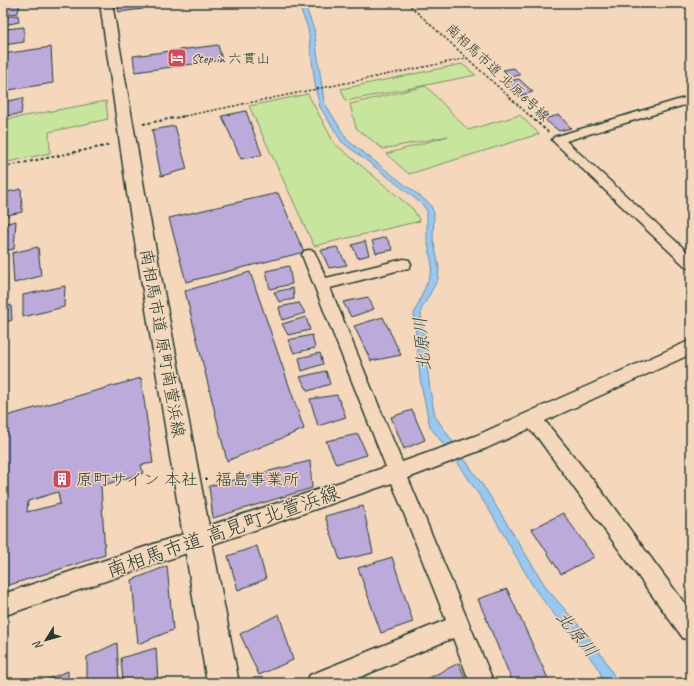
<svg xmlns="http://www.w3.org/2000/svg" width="694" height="686" font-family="Caveat,'Klee One',sans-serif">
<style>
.green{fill:#c8e59d;stroke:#749168}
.water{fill:#97c8f3;stroke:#6790a7}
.building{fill:#bbaada;stroke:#1f3d34;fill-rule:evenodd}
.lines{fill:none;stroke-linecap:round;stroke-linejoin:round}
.street-casing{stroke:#1f3d34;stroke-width:3}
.secondary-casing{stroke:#1f3d34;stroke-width:3}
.path-far1{stroke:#1f3d34;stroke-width:1.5;stroke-dasharray:2.5 2;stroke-linecap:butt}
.path{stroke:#1f3d34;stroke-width:2;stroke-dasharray:3 2.5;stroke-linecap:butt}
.street{fill:#f5d7bb;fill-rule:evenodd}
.secondary{fill:#f5d7bb;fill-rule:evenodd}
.labels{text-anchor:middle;stroke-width:3;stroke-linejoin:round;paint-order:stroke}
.far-poi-label{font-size:14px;fill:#1f3d34;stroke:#f5d7bb;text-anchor:start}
.far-street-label{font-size:14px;fill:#1f3d34;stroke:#f5d7bb}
.street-label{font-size:17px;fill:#1f3d34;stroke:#f5d7bb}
.poi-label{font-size:17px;fill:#1f3d34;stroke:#f5d7bb;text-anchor:start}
.water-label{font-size:18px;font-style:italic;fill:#2b4b47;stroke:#f5d7bb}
.near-street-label{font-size:20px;fill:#1f3d34;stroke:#f5d7bb}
</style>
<rect width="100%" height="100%" fill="#f5d7bb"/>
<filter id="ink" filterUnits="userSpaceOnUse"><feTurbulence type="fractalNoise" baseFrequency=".025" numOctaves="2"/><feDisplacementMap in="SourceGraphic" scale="8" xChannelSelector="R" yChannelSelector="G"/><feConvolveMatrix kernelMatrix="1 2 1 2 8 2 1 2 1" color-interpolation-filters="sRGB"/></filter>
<g filter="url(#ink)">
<path class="green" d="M462 64 476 75 346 101 341 89Z
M426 86 468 130 520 115 539 134 409 174 386 154 448 136 383 149 356 128 350 104Z
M308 94 334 143 413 209 420 221 314 246 249 106Z
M106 101 108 119 49 132 50 153 3 163V120Z"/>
<path class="water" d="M298 3H304L314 29 324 102 345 136 347 140 430 204 434 213 433 238 439 268 438 279 421 310V316L430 390 435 416 488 493 547 589 588 636 603 657 618 683H604L599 670 586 652 549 608 534 588 493 516 456 460 430 427 420 379 414 314 431 273 432 265 427 238V211L422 204 392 180 342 142 320 107 316 91 308 28Z"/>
<path class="building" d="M20 3 18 13 4 15 5 5Z
M117 3H142L143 9 119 12Z
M18 15 19 22 4 25V17Z
M24 27V42L4 45 6 29Z
M218 45 222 60 135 72 133 56Z
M51 47 53 83 3 91V54Z
M514 68 520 75 510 77 503 70Z
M519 79 533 92 519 96 505 82Z
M23 98 21 114 3 116 4 102Z
M246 111 262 155 241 159 222 116Z
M559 115 571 128 559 131 544 119Z
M175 126 187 169 161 176 152 130Z
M21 189 22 212 3 216V193Z
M278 193 304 252 186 282 169 218Z
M16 221 14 249 3 251V224Z
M386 237 393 250 376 253 372 241Z
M365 241 369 255 358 258 352 245Z
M38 247 41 276 14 283 12 253Z
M337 247 347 265 329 268 321 250Z
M289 266 292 284 270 289 266 271Z
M250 272 304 429 227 461 185 291Z
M65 286 64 307 23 317V295Z
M293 288 294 299 279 302 274 292Z
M368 297 374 309 351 317 343 302Z
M299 303 305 313 282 320 279 307Z
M11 305 12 320 3 323V307Z
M306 317 310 330 288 335 282 324Z
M383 317 401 355 371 361 354 326Z
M312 335 315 348 294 353 288 340Z
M320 353 323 364 302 371 299 358Z
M326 371 330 384 308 391 300 377Z
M141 378 153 463 141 465 143 473 101 486 105 555 3 587V521L7 520V508L3 509V417ZM58 492 60 504 27 512 28 501Z
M337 395 346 417 318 426 310 399Z
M412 410 425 440 404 449 391 417Z
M358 434 367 455 336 464 326 441Z
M310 461 312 488 213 518 209 486Z
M363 506 373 553 340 560 325 516Z
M563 513 594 557 561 574 532 529Z
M257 546 266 579 238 590 228 556Z
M392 557 413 622 381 633 358 568Z
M167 566 173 630 138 644 132 580Z
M507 589 550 683H513L478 599Z
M279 614 293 660 259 675 240 634Z
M117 643 119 683H87V657Z
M156 648 158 683H123L121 658Z
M459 663 467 683H419Z
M68 671V683H38Z"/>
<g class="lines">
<defs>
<path id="street" d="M691 96V103L566 141 691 255V268L686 267 552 140 554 137Z
M309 250 314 251 326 278 404 259 409 260 411 264 409 268 404 269 330 288 402 462 475 436 691 340V354L545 421 597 485 691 612V641L683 638 538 438 529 429 487 448 408 478 494 683H470L453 638 346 683H306L310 675 446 620 392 483 3 616V594L386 467 302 255 304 251Z"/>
<path id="secondary" d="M100 3H112L145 193 239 683H207L127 193Z"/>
</defs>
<use href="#street" class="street-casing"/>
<use href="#secondary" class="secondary-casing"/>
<path class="path-far1" d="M407 3 531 117
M180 117 468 58"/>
<path class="path" d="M530 116 548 132
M143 124 185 116
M3 167 110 145"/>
<use href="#street" class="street"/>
<use href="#secondary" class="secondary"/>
</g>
</g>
<defs>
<symbol id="hotel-square" viewBox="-11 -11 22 22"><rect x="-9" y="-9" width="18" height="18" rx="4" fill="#d1495b" stroke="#f5d7bb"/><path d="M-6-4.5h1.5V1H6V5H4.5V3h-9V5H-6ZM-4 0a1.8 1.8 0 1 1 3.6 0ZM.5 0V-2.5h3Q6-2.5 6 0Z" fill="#fff"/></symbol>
<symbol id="building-square" viewBox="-11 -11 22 22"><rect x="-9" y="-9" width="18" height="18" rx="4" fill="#d1495b" stroke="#f5d7bb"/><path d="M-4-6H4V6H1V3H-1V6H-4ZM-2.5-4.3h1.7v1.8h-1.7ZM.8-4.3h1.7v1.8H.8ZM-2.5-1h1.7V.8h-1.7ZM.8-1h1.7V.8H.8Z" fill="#fff"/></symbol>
</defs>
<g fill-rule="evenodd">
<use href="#hotel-square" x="166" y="47" width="22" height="22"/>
<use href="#building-square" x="51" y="468" width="22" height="22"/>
</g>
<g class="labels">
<g class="far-poi-label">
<text x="191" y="63">Step in 六貫山</text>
</g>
<g class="far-street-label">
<text transform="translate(498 72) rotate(43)" y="5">南相馬市道 北原6号線</text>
</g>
<g class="street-label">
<text transform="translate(163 343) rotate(80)" y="6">南相馬市道 原町南萱浜線</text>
</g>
<g class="poi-label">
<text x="76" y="485">原町サイン 本社・福島事業所</text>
</g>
<g class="water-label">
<text transform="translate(422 344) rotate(-95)" y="6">北原川</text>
<text transform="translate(577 634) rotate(51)" y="6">北原川</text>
</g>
<g class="near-street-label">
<text transform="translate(223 531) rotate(-19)" y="7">南相馬市道 高見町北萱浜線</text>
</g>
</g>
<rect width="694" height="686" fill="none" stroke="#f5d7bb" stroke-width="16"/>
<rect x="8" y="8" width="678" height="670" fill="none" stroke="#1f3d34" stroke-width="1.5" filter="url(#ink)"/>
<g transform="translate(46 640) rotate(233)" stroke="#f5d7bb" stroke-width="3" paint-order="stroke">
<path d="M0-3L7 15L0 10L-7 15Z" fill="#1f3d34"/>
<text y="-6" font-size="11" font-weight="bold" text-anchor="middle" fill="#1f3d34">N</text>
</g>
</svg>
